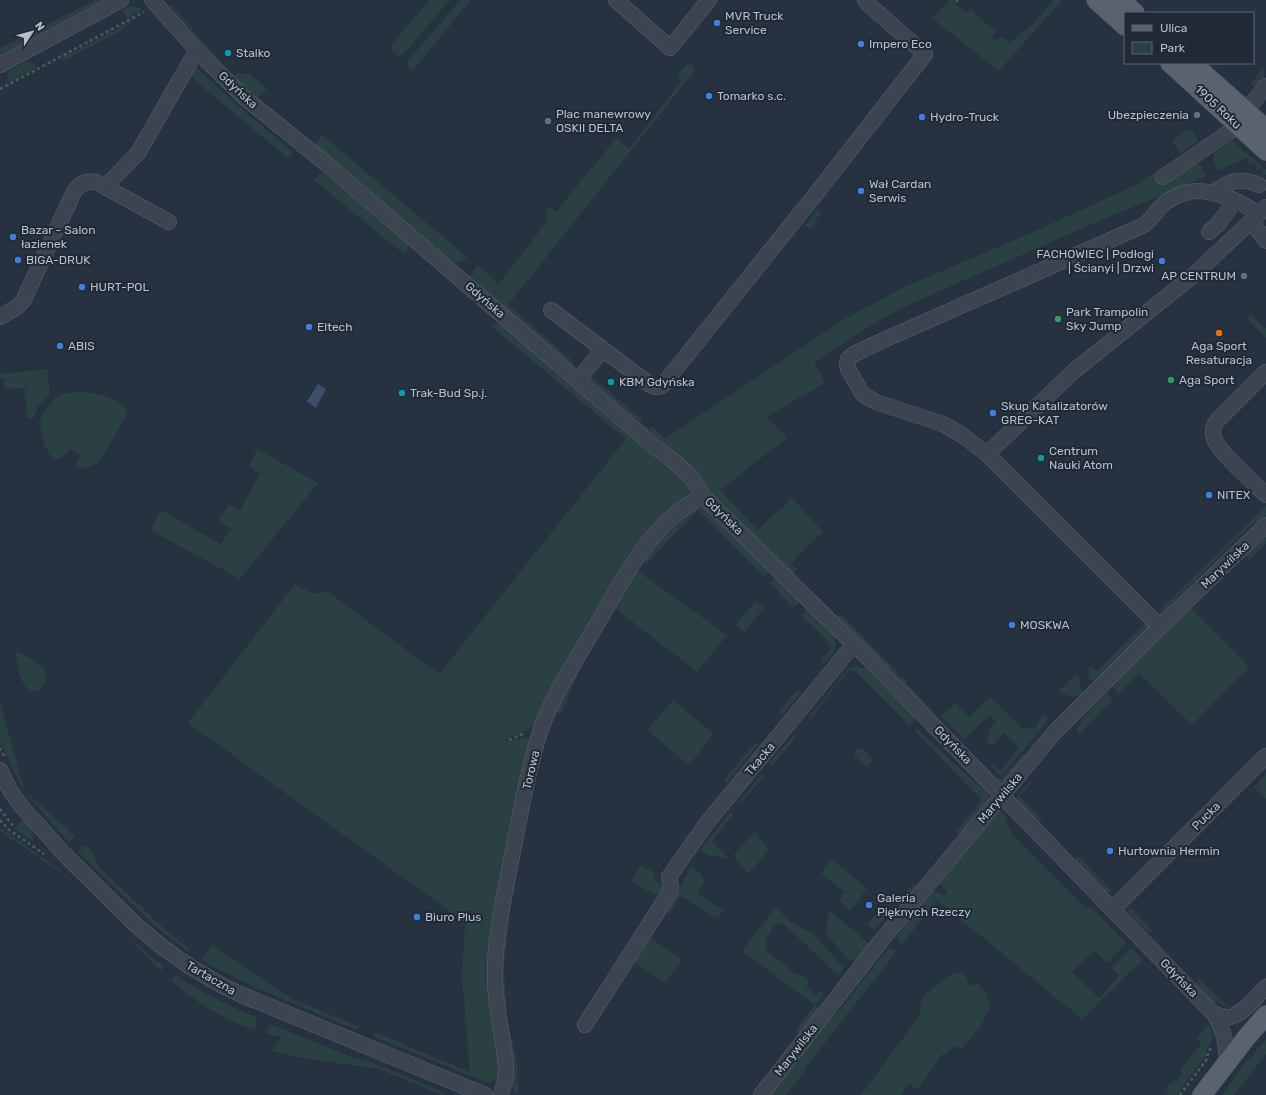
<svg xmlns="http://www.w3.org/2000/svg" width="1266" height="1095" font-family="Rubik,sans-serif">
<style>
.green{fill:#2a4042}
.water{fill:#3d4f68}
.lines{fill:none;stroke-linecap:round;stroke-linejoin:round}
.minor-casing{stroke:#59626e;stroke-width:16}
.major-casing{stroke:#454d59;stroke-width:20}
.path{stroke:#495d60;stroke-width:2.5;stroke-dasharray:3 3;stroke-linecap:butt}
.minor{stroke:#3b4450;stroke-width:15}
.major{stroke:#596370;stroke-width:19}
.shop-dot{fill:#3f7fe0;stroke:#202936;stroke-width:1.5}
.culture-dot{fill:#0f9aa8;stroke:#202936;stroke-width:1.5}
.service-dot{fill:#5c6f8a;stroke:#202936;stroke-width:1.5}
.leisure-dot{fill:#2e9e5b;stroke:#202936;stroke-width:1.5}
.food-dot{fill:#e8710a;stroke:#202936;stroke-width:1.5}
.labels{text-anchor:middle;stroke-width:4;stroke-linejoin:round;paint-order:stroke}
.poi-label{font-size:12px;fill:#b8bfcb;stroke:#202936;text-anchor:start}
.street-label{font-size:12px;fill:#b8bfcb;stroke:#202936}
</style>
<rect width="100%" height="100%" fill="#273240"/>
<path class="green" d="M96 0H104L0 56V48Z
M429 0H449L404 54 399 56 395 54 391 49 392 44Z
M460 0H471L409 75 412 68 408 67 406 63Z
M950 0H956L954 2 967 13 971 9 996 32 991 37 996 42 1002 37 1010 44 1019 34 1028 29 1054 0H1062L999 71 932 18Z
M171 4 220 61 217 60 170 6Z
M128 7H137L143 10 127 18 122 10Z
M133 21 122 30 63 61 62 58Z
M25 62H31L38 66 9 82 7 76 10 70Z
M689 62 696 69 508 305 574 362 570 365 471 279 470 277 477 265 499 284 548 220 546 205 556 212 616 138 629 149 682 80 677 75Z
M195 66 230 99 293 152 288 158 198 83 189 73Z
M1263 67C1266 75 1263 82 1258 88L1251 84Z
M235 74H250L267 89 259 96 255 95 235 79Z
M1187 129 1193 131 1198 141 1181 153 1172 141Z
M322 135 467 257C462 262 458 265 451 261L314 145Z
M1233 141 1266 170V175H1263V169H1256L1255 163 1248 164V157L1218 171 1213 158 1215 152 1230 142Z
M1198 163 1207 176 1085 227 906 306 876 322 815 362 825 383 766 417 787 438 720 490 758 530 792 498 823 532 791 563 797 569 792 574 719 502 692 468 661 444 589 381 591 376 642 420 641 423 649 429 653 427 665 439 845 319 904 287 1029 234 1127 189 1140 183 1157 171 1165 182Z
M324 173 409 244 405 255 314 180 320 174Z
M818 209 820 213 812 228 805 226Z
M1251 314 1266 329V338L1247 318Z
M497 323 502 324 678 472C684 480 691 487 690 498L682 503 535 726 503 741 528 737 532 740 508 846 498 1048 499 1077 490 1084 375 1037 374 1032 470 1072 462 978 465 922 188 723 295 584 312 594 327 591 439 674 626 439 492 327Z
M47 369 50 394 38 406 34 418H27L25 388 5 389 4 378H0V374Z
M85 392C100 394 119 399 128 412L100 461 94 465 81 469 76 465 80 455 71 449C67 452 63 458 58 459 46 461 39 428 41 419 44 410 53 400 60 395 67 392 78 393 85 392Z
M257 449 318 483 240 579 150 530 161 510 220 544 232 529 218 521 229 505 240 511 260 473 249 466Z
M1266 506V516L1261 520 1252 524 1177 598 1172 607 1162 615 1158 614V612Z
M700 507 705 508 771 570 764 577 698 510 658 551 647 564 643 560 655 541 695 508Z
M1264 535 1266 537V544L1250 560 1244 554Z
M636 570 727 635 697 672 615 608 606 621 607 623 603 621Z
M777 576 802 600 793 608 770 583Z
M756 601 764 608 744 632 735 625Z
M809 607 838 636 834 638C839 649 831 656 824 664L820 662 832 647 801 615Z
M1191 609 1249 667 1192 725 1139 673 1119 693 1111 685 1170 626Z
M840 613 898 672 896 674 891 668 889 670 838 618Z
M1148 621 1153 626 1096 682 1094 681 1089 678 1088 668 1091 666 1097 671Z
M16 651C25 657 48 664 46 678 46 683 40 688 37 691 19 692 18 665 15 652Z
M583 662 568 696 561 714 554 711Z
M867 665 917 717 909 725 856 672 849 670 810 719 808 718 848 669 855 666 863 668Z
M1078 673 1080 687 1085 692C1074 699 1069 698 1059 690Z
M902 676 907 681 906 683 934 713 931 715 900 678Z
M797 690 801 692 783 714 779 712Z
M1107 692 1113 699 1080 734 1076 731C1084 716 1095 704 1107 692Z
M990 697 1023 729 1030 727 1034 729 1036 728 1042 715 1049 719 1001 777 991 766 994 764 1001 771 1019 748 1004 733 992 746 986 741 990 731V727L996 722 990 715 964 739 941 716 955 703 969 717Z
M673 700 714 734 689 765 647 730Z
M0 701 24 790 75 836 69 843 27 794 22 787 0 742Z
M917 729 988 794V802L960 836 956 832 982 800 915 731Z
M793 735 796 737 772 766 769 764Z
M755 742 758 745 727 782 724 780Z
M859 748 863 749 873 759 867 767 855 756C854 751 855 750 859 748Z
M1023 754 1026 757 1005 781 1001 782 995 780 998 777 1001 779Z
M762 774 764 776 741 803 739 802Z
M1266 774V799L1254 787Z
M1030 782 1032 783 1019 796 1042 819 1038 823 1016 800 1018 795Z
M996 810C1008 813 1006 821 1010 830 1012 833 1015 837 1018 840L1086 908H1091L1126 943 1107 963 1094 950 1072 972 1099 998 1119 975 1111 968 1131 948 1143 960 1082 1019 937 900 901 946 898 936 931 889 944 896 947 892 938 882Z
M730 812 733 814 712 842 729 859 707 855 700 850Z
M22 821C31 823 33 834 34 842L14 829Z
M0 827 56 867 70 879 0 831Z
M755 831 769 849 749 874 733 856Z
M85 845 92 852 99 867 172 936 191 949 187 951 159 929 138 910 78 852Z
M1078 856 1112 891 1106 895 1074 861Z
M832 860 867 888 850 911 839 900 844 892 821 873Z
M641 865 656 874 653 879 665 887 663 894H653L631 880Z
M690 866 702 874 701 877 706 880 697 894 723 910 718 919 681 896 669 914 665 909 689 873Z
M913 884 917 887 902 906 897 903Z
M513 889H516V891H513L504 965 506 1005 508 1022 517 1061 518 1094 522 1095 514 1093 512 1087C508 1048 501 1009 501 971 502 943 507 916 513 889Z
M776 907 791 922 813 934 844 968 838 976 783 923 774 926 766 939V950L797 975 800 973 809 982 806 987 816 995 820 990 824 994 815 1005 820 1010 801 1034 796 1030 815 1005 742 951Z
M881 907 889 914 875 930 867 925Z
M1131 908 1152 930 1149 933 1130 915 1129 910Z
M829 910 864 939 870 946 857 963 852 959 850 961 826 934Z
M125 935 153 958 164 966 161 971Z
M650 937 682 960 665 983 633 962Z
M212 945 292 999 360 1027 356 1030 254 987 211 966 202 959Z
M890 948 897 951 805 1068 806 1069 786 1095H770L830 1018 840 1010 884 953Z
M961 972 965 975 969 986H972L976 982 987 994 990 1007 984 1020 962 1050 954 1045 946 1055 942 1054 917 1090 909 1084 901 1095H861L919 1016 921 1002 923 997 943 980 952 974Z
M176 975C201 992 228 1006 256 1017L257 1021 255 1030C224 1020 195 1002 171 980Z
M1266 977V980L1236 1010 1225 1007 1218 1000 1213 1005 1196 988 1199 978 1228 1007 1241 1003Z
M270 1024 349 1056 378 1065 440 1091 446 1095H443L379 1069 302 1058 272 1051 282 1037 266 1034Z
M1208 1025C1220 1043 1205 1042 1206 1055L1177 1095H1167L1169 1091 1165 1089 1169 1084 1174 1080 1177 1082 1183 1073 1180 1071 1202 1042 1197 1039Z
M1266 1040V1054L1234 1095H1222L1244 1064Z"/>
<path class="water" d="M318 384 326 389 316 408 306 401 308 400Z"/>
<g class="lines">
<defs>
<path id="minor" d="M152 0 206 60 245 98 329 166 656 448 669 457 691 477 703 496 870 660 1214 1014C1224 1029 1226 1044 1227 1061
M616 0 670 48 709 0
M0 65 121 0
M1246 111 1266 86
M1163 177 1238 126
M105 187 138 153 197 50
M1212 193C1229 182 1239 176 1259 185
M1251 221 1266 241
M1209 232 1218 224 1235 201
M551 310 649 384 655 387 662 386 819 190 925 54 869 5 865 0
M0 317 17 307 23 301 74 192C79 184 86 180 96 182L169 222
M1266 372 1217 421C1213 426 1212 431 1214 438 1218 452 1254 483 1266 495
M578 380 603 349
M987 454 1074 371 1195 274 1266 207
M1160 627 987 454 962 435 943 424 876 402 865 396 862 393 848 369 847 362 848 359 854 354 877 343 1142 226C1153 220 1156 209 1166 202 1172 198 1182 193 1189 192 1207 187 1245 202 1258 215
M0 770 11 792 22 807 66 856 136 925 161 946 189 966 223 986 242 995 485 1095
M1113 909 1266 756
M1214 1014C1219 1015 1224 1018 1230 1017 1244 1014 1256 996 1266 987
M585 1025 670 892 671 886 669 877 706 824 854 644
M501 1095 506 1076V1066C503 1034 494 1004 495 972 495 933 505 894 512 856 520 816 527 774 539 735 551 698 573 665 593 631 623 581 648 524 703 496
M761 1095 881 941 1054 733 1160 627 1266 525"/>
<path id="major" d="M1096 0 1125 26
M1121 0 1135 13
M1170 63 1266 151
M1192 63 1266 129
M1202 1095 1246 1038 1266 1015"/>
</defs>
<use href="#minor" class="minor-casing"/>
<use href="#major" class="major-casing"/>
<path class="path" d="M956 2 958 0
M0 89 144 12
M509 740 525 733
M0 748 5 758
M0 809 14 827
M0 820 8 829 44 854
M1180 1095 1207 1059 1208 1052 1211 1048"/>
<use href="#minor" class="minor"/>
<use href="#major" class="major"/>
</g>
<g class="shop-dot">
<circle cx="717" cy="23" r="4"/>
<circle cx="861" cy="44" r="4"/>
<circle cx="709" cy="96" r="4"/>
<circle cx="922" cy="117" r="4"/>
<circle cx="861" cy="191" r="4"/>
<circle cx="13" cy="237" r="4"/>
<circle cx="18" cy="260" r="4"/>
<circle cx="1162" cy="261" r="4"/>
<circle cx="82" cy="287" r="4"/>
<circle cx="309" cy="327" r="4"/>
<circle cx="60" cy="346" r="4"/>
<circle cx="993" cy="413" r="4"/>
<circle cx="1209" cy="495" r="4"/>
<circle cx="1012" cy="625" r="4"/>
<circle cx="1110" cy="851" r="4"/>
<circle cx="869" cy="905" r="4"/>
<circle cx="417" cy="917" r="4"/>
</g>
<g class="culture-dot">
<circle cx="228" cy="53" r="4"/>
<circle cx="611" cy="382" r="4"/>
<circle cx="402" cy="393" r="4"/>
<circle cx="1041" cy="458" r="4"/>
</g>
<g class="service-dot">
<circle cx="1197" cy="115" r="4"/>
<circle cx="548" cy="121" r="4"/>
<circle cx="1244" cy="276" r="4"/>
</g>
<g class="leisure-dot">
<circle cx="1058" cy="319" r="4"/>
<circle cx="1171" cy="380" r="4"/>
</g>
<circle class="food-dot" cx="1219" cy="333" r="4"/>
<g class="labels">
<g class="poi-label">
<text x="725" y="20">MVR Truck<tspan x="725" dy="14">Service</tspan></text>
<text x="869" y="48">Impero Eco</text>
<text x="236" y="57">Stalko</text>
<text x="717" y="100">Tomarko s.c.</text>
<text x="556" y="118">Plac manewrowy<tspan x="556" dy="14">OSKII DELTA</tspan></text>
<text x="1189" y="119" text-anchor="end">Ubezpieczenia</text>
<text x="930" y="121">Hydro-Truck</text>
<text x="869" y="188">Wał Cardan<tspan x="869" dy="14">Serwis</tspan></text>
<text x="21" y="234">Bazar - Salon<tspan x="21" dy="14">łazienek</tspan></text>
<text x="1154" y="258" text-anchor="end">FACHOWIEC | Podłogi<tspan x="1154" dy="14">| Ścianyi | Drzwi</tspan></text>
<text x="26" y="264">BIGA-DRUK</text>
<text x="1236" y="280" text-anchor="end">AP CENTRUM</text>
<text x="90" y="291">HURT-POL</text>
<text x="1066" y="316">Park Trampolin<tspan x="1066" dy="14">Sky Jump</tspan></text>
<text x="317" y="331">Eltech</text>
<text x="68" y="350">ABIS</text>
<text x="1219" y="350" text-anchor="middle">Aga Sport<tspan x="1219" dy="14">Resaturacja</tspan></text>
<text x="1179" y="384">Aga Sport</text>
<text x="619" y="386">KBM Gdyńska</text>
<text x="410" y="397">Trak-Bud Sp.j.</text>
<text x="1001" y="410">Skup Katalizatorów<tspan x="1001" dy="14">GREG-KAT</tspan></text>
<text x="1049" y="455">Centrum<tspan x="1049" dy="14">Nauki Atom</tspan></text>
<text x="1217" y="499">NITEX</text>
<text x="1020" y="629">MOSKWA</text>
<text x="1118" y="855">Hurtownia Hermin</text>
<text x="877" y="902">Galeria<tspan x="877" dy="14">Pięknych Rzeczy</tspan></text>
<text x="425" y="921">Biuro Plus</text>
</g>
<g class="street-label">
<text transform="translate(238 90) rotate(43)" y="4">Gdyńska</text>
<text transform="translate(1218 107) rotate(43)" y="4">1905 Roku</text>
<text transform="translate(485 300) rotate(41)" y="4">Gdyńska</text>
<text transform="translate(724 516) rotate(44)" y="4">Gdyńska</text>
<text transform="translate(1225 565) rotate(-44)" y="4">Marywilska</text>
<text transform="translate(953 745) rotate(46)" y="4">Gdyńska</text>
<text transform="translate(760 759) rotate(-50)" y="4">Tkacka</text>
<text transform="translate(531 770) rotate(-77)" y="4">Torowa</text>
<text transform="translate(1000 798) rotate(-50)" y="4">Marywilska</text>
<text transform="translate(1206 816) rotate(-45)" y="4">Pucka</text>
<text transform="translate(211 978) rotate(30)" y="4">Tartaczna</text>
<text transform="translate(1179 978) rotate(46)" y="4">Gdyńska</text>
<text transform="translate(796 1050) rotate(-52)" y="4">Marywilska</text>
</g>
</g>
<rect x="1124" y="12" width="130" height="52" fill="#202936" stroke="#5d6572"/>
<rect x="1132" y="25" width="20" height="6" fill="#596370" stroke="#5d6572"/>
<text x="1160" y="32" font-size="12" fill="#b8bfcb">Ulica</text>
<rect x="1132" y="42" width="20" height="12" fill="#2a4042" stroke="#5d6572"/>
<text x="1160" y="52" font-size="12" fill="#b8bfcb">Park</text>
<g transform="translate(32 32) rotate(54)" stroke="#202936" stroke-width="3" paint-order="stroke">
<path d="M0-3L7 15L0 10L-7 15Z" fill="#b8bfcb"/>
<text y="-6" font-size="11" font-weight="bold" text-anchor="middle" fill="#b8bfcb">N</text>
</g>
</svg>
